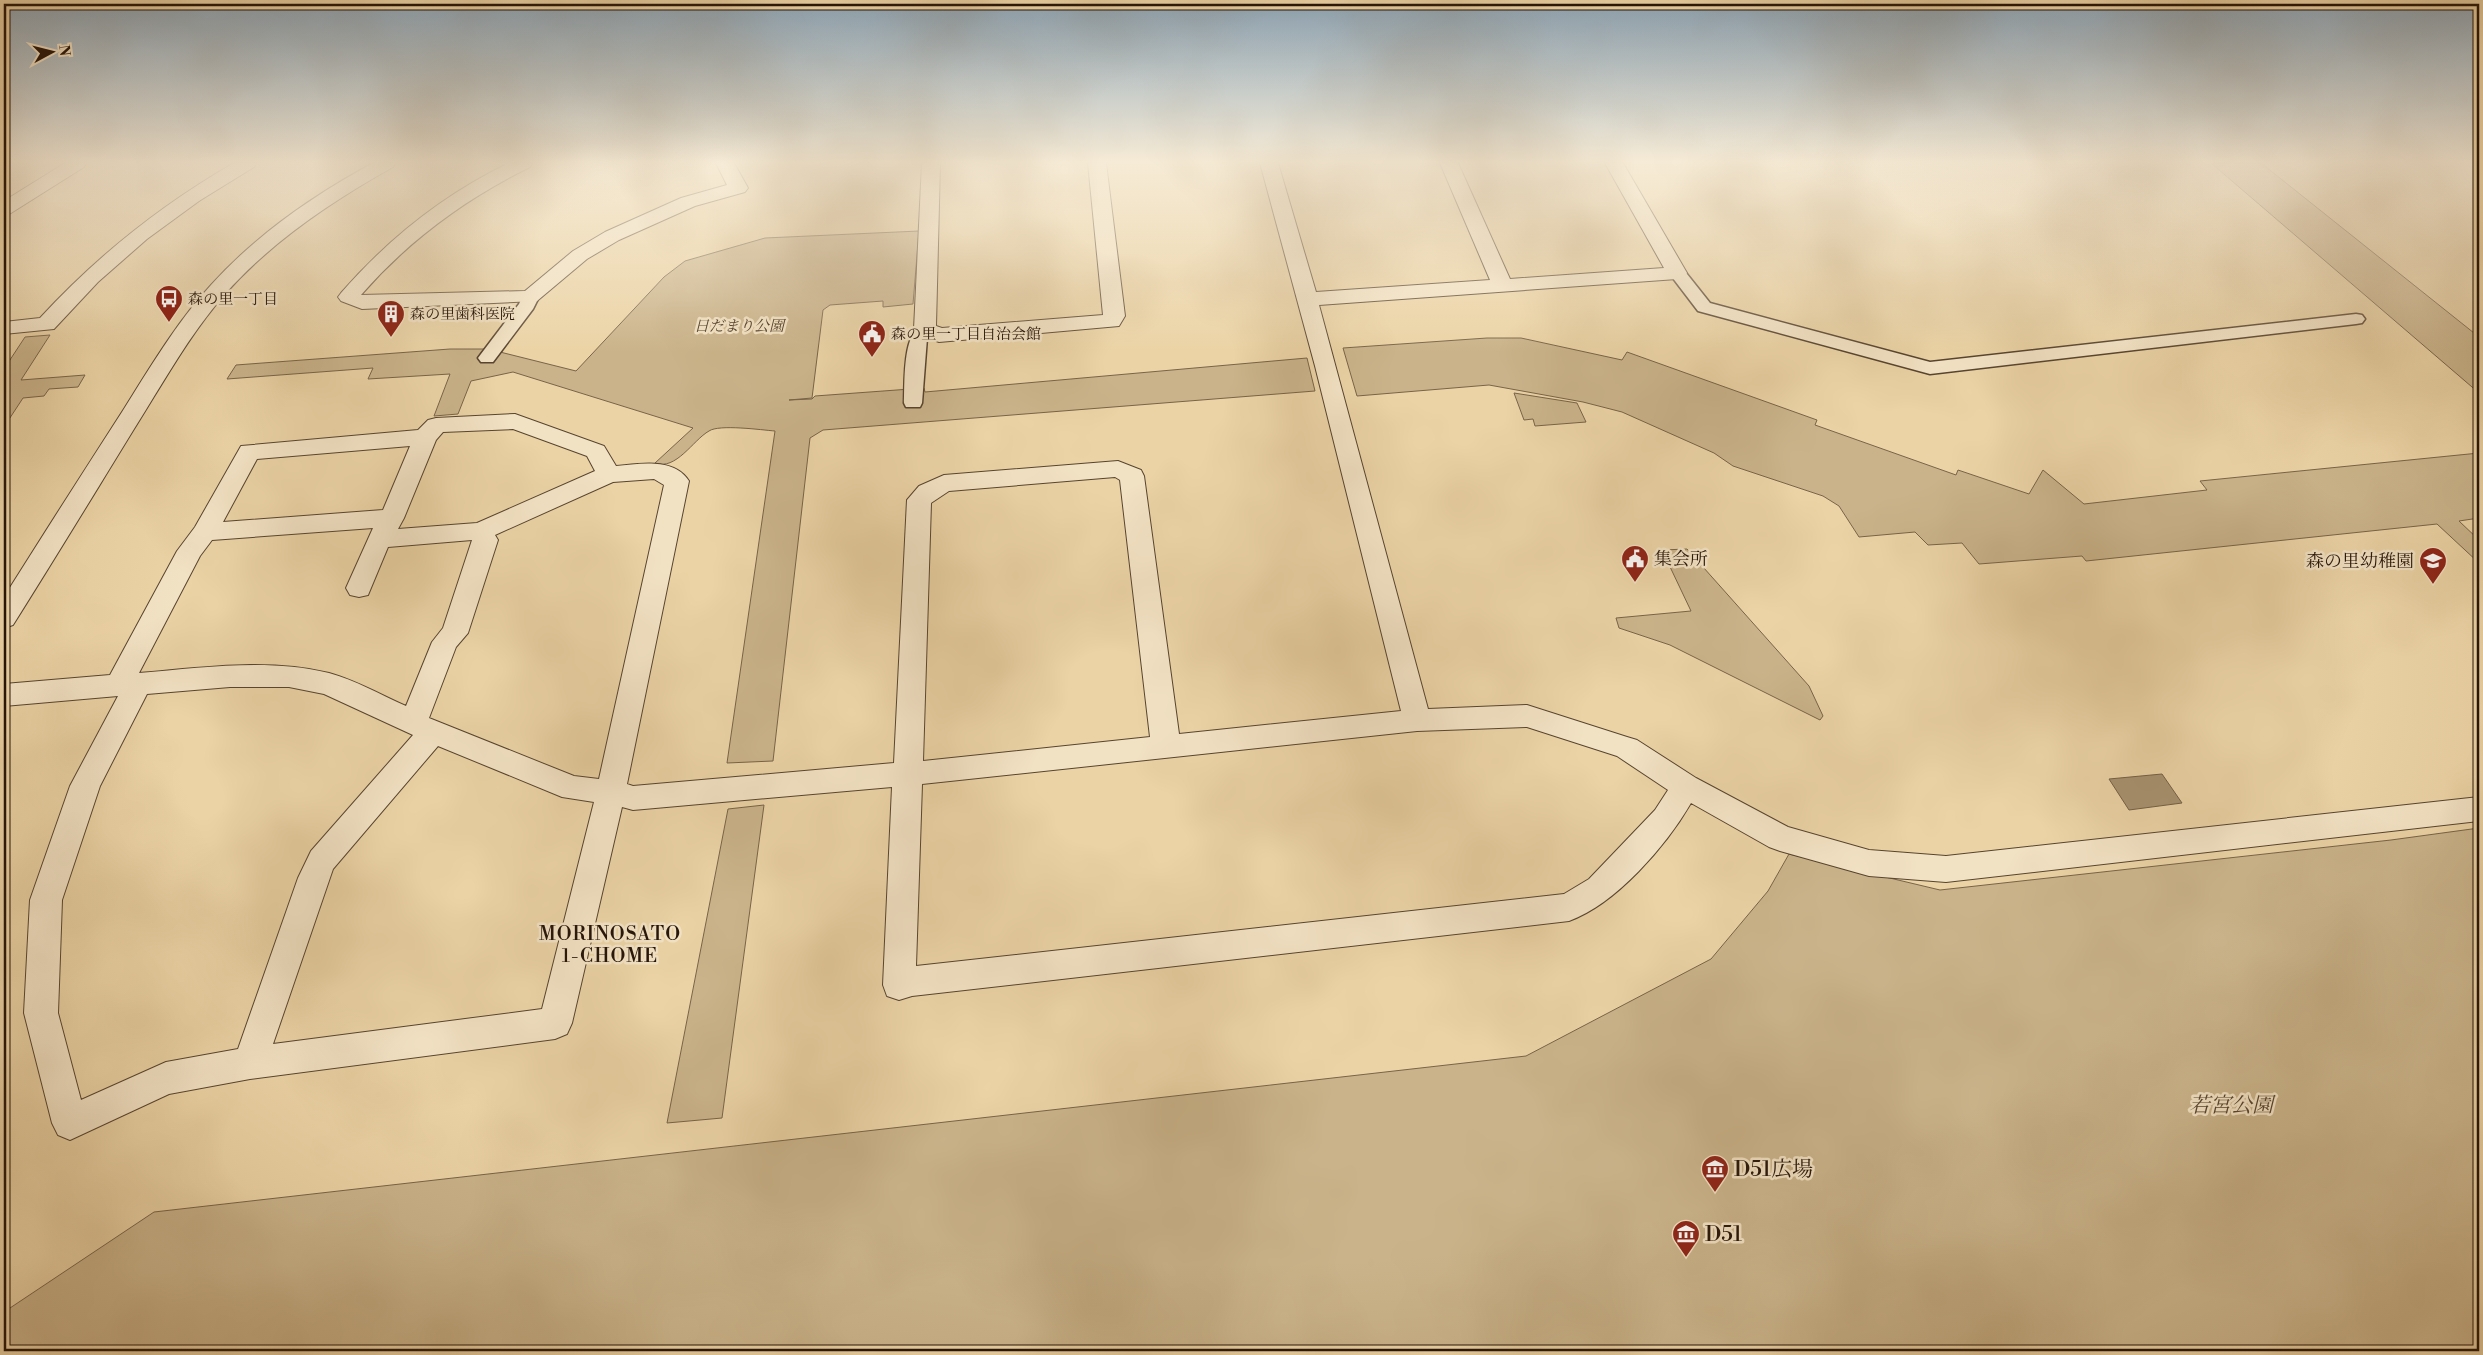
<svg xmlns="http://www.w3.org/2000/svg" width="2483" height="1355" font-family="'Libre Bodoni','Noto Serif JP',serif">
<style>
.green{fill:#cab38a;stroke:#78644a}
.water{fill:#a89270;stroke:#746047}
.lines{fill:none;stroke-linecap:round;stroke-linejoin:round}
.service-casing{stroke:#574430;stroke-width:3}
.minor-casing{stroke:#574430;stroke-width:2}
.tertiary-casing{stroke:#574430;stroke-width:2}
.service{fill:#f2e2c4;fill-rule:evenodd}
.minor{fill:#f2e2c4;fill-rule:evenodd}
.tertiary{fill:#f2e2c4;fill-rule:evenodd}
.labels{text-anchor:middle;stroke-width:5;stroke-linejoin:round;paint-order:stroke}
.far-poi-label{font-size:15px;fill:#261409;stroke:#f2e2c4;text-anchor:start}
.far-park-label{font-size:15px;font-style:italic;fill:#574430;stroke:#f2e2c4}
.poi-label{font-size:18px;fill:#261409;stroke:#f2e2c4;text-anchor:start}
.neighbourhood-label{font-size:19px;letter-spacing:1px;fill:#261409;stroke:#f2e2c4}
.near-park-label{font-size:21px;font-style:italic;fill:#574430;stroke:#f2e2c4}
.near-poi-label{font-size:21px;fill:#261409;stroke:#f2e2c4;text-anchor:start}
</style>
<rect width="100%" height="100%" fill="#ebd3a5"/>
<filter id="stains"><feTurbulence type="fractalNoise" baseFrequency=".004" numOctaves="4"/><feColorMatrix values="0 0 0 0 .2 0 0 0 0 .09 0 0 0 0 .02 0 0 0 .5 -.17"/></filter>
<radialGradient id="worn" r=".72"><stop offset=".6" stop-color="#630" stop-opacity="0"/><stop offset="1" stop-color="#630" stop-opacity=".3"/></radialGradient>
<path class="green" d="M2211 163H2261L2479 337V393Z
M919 231 913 304 883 307V301L830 305 823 310 812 398 789 400 812 399 815 396 924 388 925 392 1307 358 1315 391 823 430 810 438 773 761 727 763 775 431C762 430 719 424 709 431 693 440 676 471 655 463L693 428 513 372 471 381 458 414 434 416 450 374 368 379 373 368 227 379 236 365 450 349H488L576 371 664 277 685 261 765 238Z
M50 335 21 380 85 375 78 387 49 389 44 396 23 398 4 427V369L25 337Z
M1487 338H1521L1622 360 1627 352 1817 420 1815 425 1956 475 1958 470 2029 494 2043 470 2084 504 2207 490 2200 481 2479 453V518L2459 521 2479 540V563L2437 524 2086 561 2082 556 1979 564 1962 543 1928 545 1915 532 1859 537 1839 506 1823 496 1733 466 1714 453 1622 412 1583 402 1489 385 1357 396 1343 348Z
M1514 393 1577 403 1586 422 1535 426 1533 419 1524 420Z
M1687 549 1809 686 1823 716 1820 720 1670 645 1619 628 1616 618 1691 611 1662 550Z
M764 805 722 1118 667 1123 728 809Z
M2479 828V1351H4V1312L154 1212 1526 1056 1711 959 1768 891 1789 854 1940 890 2391 840Z"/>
<path class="water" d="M2162 774 2182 803 2129 810 2109 779Z"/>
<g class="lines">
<defs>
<path id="service" d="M1677 268 1683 269 1710 303 1930 362 2356 314 2362 315 2365 319 2362 323 2356 324 1930 374 1698 311 1669 273 1671 269Z
M530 292 536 293 539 297 533 309 493 362H481L478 358 481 354 519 304 524 293Z
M925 324 931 325 934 329 927 338 922 403 920 407H906L904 403C905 383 902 329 925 324Z"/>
<path id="minor" d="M65 163H86L84 167 11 213 4 215V201Z
M234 163H256L254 167 199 201 147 239 98 282 54 329 4 334V322L40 318C97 256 161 205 234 163Z
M509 163H532L530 167C465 199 409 240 361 295L525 291 573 251 605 232 681 198 727 185 716 163H734L748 188 745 192 695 206 619 240 587 259 537 301 362 309 341 301 338 297 341 293C389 238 443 195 509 163Z
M922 163H940L936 326 942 328 1103 315 1088 163H1106L1125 316 1119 326 939 342 917 334 914 329Z
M1260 163H1278L1316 292 1490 280 1440 163H1458L1510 279 1664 268 1605 163H1623L1687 273 1684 277 1677 279 1319 305 1428 709 1527 705 1627 737 1637 740 1696 778 1788 827 1869 850 1946 856 2479 797V821L1946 882 1869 876 1780 851 1769 847 1691 803C1666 846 1616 904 1569 921L912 996 899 1000 887 996 883 985 892 787 633 810 622 807 572 1023 567 1034 555 1039 250 1079 169 1094 70 1140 58 1135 52 1123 24 1013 30 900 70 786 118 696 4 706V684L110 675 177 551 195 527 241 446 418 430 428 420 436 418 515 414 604 446 616 466C639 464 674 457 689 481L627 784 633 786 894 763 907 500 919 486 944 475 1118 461 1141 470 1144 476 1179 734 1401 711 1315 366ZM513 429 587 456 595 471 477 523 398 529 404 518 436 440 443 432ZM410 446 383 510 223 522 257 459ZM1115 477 1120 480 1150 737 923 761 931 503 949 491ZM654 479 664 485 599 779 574 776 429 718 456 647 468 633 498 540 495 535 613 482ZM373 528 346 588 350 595 359 597 368 595 388 547 472 540 443 628 432 642 406 706C381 695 355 680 329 673 267 658 202 668 139 673L200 556 212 540ZM230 687H289L324 694 413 735 311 851 298 878 238 1049 166 1062 81 1100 58 1013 62 900 100 786 147 694ZM1527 727 1617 756 1668 790 1655 810 1589 879 1564 894 916 966 922 784 1417 731ZM438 746 562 797 594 802 542 1009 273 1044 333 869Z"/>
<path id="tertiary" d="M373 163H395L393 167C332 201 271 242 225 294 189 335 163 383 134 429 94 494 54 560 13 625L4 628V597C43 535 82 474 122 412 149 369 176 323 211 285 256 235 314 195 373 163Z"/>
</defs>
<use href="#service" class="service-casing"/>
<use href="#minor" class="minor-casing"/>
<use href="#tertiary" class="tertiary-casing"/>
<use href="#service" class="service"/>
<use href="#minor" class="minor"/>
<use href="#tertiary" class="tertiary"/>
</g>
<linearGradient id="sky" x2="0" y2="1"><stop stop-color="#8ea6b8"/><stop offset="0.46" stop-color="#f6ebd6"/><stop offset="1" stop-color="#f6ebd6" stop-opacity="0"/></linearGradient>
<rect width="2483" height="352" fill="url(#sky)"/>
<defs>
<symbol id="bus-pin" viewBox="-11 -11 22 30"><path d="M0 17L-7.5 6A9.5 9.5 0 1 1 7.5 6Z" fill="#8f2418" stroke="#f2e2c4"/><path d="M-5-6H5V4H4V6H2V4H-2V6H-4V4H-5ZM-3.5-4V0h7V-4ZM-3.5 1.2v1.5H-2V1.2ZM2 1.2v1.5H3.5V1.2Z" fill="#fff"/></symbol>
<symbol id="building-pin" viewBox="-11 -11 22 30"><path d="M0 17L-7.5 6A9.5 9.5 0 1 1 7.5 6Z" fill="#8f2418" stroke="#f2e2c4"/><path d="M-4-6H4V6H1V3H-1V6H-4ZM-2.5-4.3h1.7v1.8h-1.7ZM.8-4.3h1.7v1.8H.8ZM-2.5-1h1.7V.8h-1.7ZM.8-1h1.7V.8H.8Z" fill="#fff"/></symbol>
<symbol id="civic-pin" viewBox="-11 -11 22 30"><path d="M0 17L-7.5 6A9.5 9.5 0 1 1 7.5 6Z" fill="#8f2418" stroke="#f2e2c4"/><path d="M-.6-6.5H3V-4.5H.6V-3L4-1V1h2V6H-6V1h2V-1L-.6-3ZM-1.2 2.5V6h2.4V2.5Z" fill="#fff"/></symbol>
<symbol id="school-pin" viewBox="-11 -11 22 30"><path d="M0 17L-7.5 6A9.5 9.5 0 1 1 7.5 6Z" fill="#8f2418" stroke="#f2e2c4"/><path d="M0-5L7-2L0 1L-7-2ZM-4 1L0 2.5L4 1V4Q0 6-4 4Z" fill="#fff"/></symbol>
<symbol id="museum-pin" viewBox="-11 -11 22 30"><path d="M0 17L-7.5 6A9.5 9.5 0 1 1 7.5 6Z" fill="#8f2418" stroke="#f2e2c4"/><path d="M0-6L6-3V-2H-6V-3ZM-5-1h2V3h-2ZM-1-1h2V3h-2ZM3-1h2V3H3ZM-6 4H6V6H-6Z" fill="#fff"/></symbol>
</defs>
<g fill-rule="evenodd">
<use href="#bus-pin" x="153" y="283" width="32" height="43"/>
<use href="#building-pin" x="375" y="298" width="32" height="43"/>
<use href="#civic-pin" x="856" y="318" width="32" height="43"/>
<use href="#civic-pin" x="1619" y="543" width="32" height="43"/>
<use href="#school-pin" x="2417" y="545" width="32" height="43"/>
<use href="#museum-pin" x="1699" y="1153" width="32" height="43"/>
<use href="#museum-pin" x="1670" y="1218" width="32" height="43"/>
</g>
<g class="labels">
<g class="far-poi-label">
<text x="188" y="304">森の里一丁目</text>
<text x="410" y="319">森の里歯科医院</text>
<text x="891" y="339">森の里一丁目自治会館</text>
</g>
<g class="far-park-label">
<text x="739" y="331">日だまり公園</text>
</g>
<g class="poi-label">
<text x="1654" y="565">集会所</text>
<text x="2414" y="567" text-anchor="end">森の里幼稚園</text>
</g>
<g class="neighbourhood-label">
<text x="610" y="940">MORINOSATO<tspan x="610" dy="22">1-CHOME</tspan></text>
</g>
<g class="near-park-label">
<text x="2231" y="1112">若宮公園</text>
</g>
<g class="near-poi-label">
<text x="1734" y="1176">D51広場</text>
<text x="1705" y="1241">D51</text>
</g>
</g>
<rect width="2483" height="1355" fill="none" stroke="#ebd3a5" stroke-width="20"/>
<rect x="5" y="5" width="2473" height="1345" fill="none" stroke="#261409" stroke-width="2.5"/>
<rect x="10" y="10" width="2463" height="1335" fill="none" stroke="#261409"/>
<g transform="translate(52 52) rotate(83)" stroke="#f2e2c4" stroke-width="4" paint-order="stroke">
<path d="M0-4L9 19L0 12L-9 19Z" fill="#261409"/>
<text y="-8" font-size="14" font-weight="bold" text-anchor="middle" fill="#261409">N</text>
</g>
<rect width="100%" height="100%" filter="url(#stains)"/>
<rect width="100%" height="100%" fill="url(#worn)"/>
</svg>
